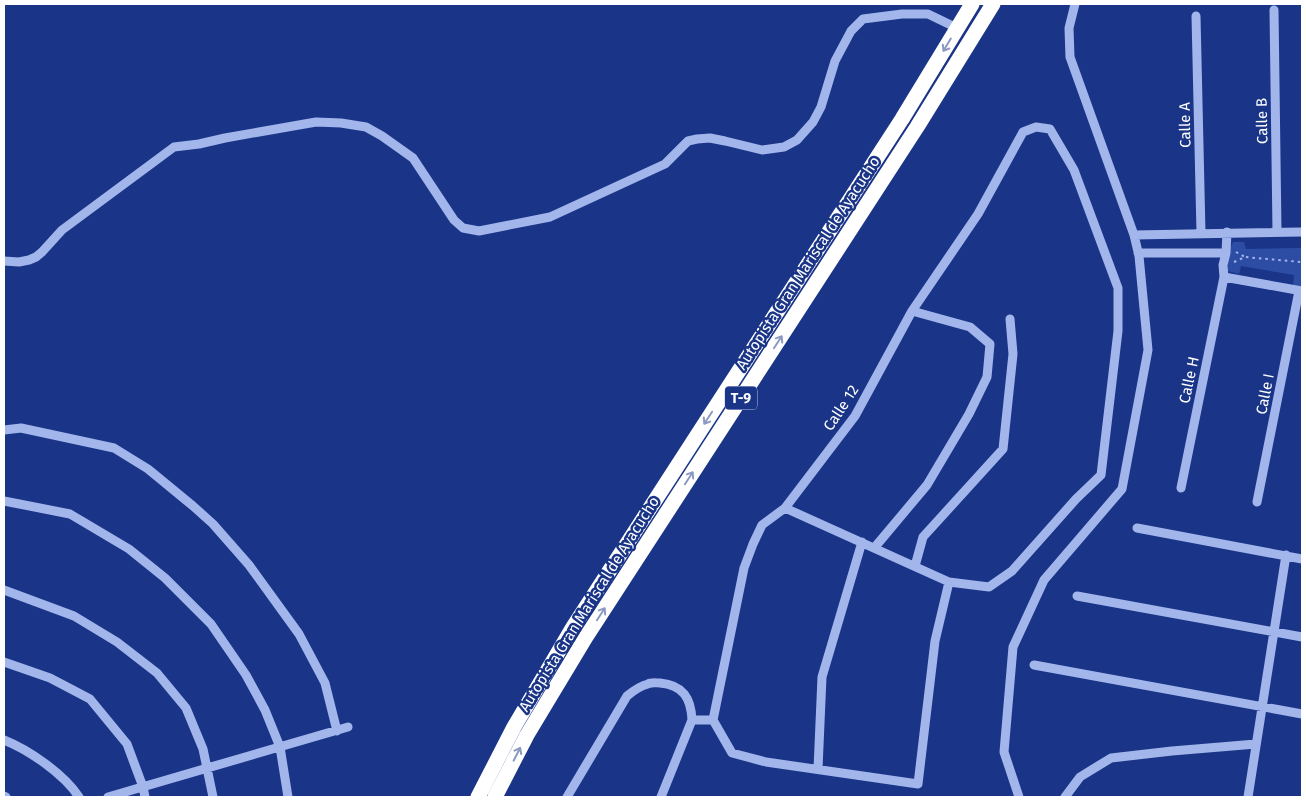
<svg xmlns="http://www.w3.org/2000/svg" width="1306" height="801" font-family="'Fira Sans',sans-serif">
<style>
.green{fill:#2d4da5}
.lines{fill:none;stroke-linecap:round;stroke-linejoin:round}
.path{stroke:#a2b6ec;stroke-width:2;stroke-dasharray:2.5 4;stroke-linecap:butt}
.minor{stroke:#a2b6ec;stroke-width:9}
.highway{stroke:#fff;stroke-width:15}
.oneway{stroke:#8c9ac3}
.labels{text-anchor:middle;stroke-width:5;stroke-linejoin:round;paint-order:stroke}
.shield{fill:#1a3587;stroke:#bac2db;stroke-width:1}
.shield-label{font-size:14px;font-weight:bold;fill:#fff}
.street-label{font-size:15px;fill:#fff;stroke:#1a3587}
</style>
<rect width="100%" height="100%" fill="#1a3587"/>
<path class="green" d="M1302 239V287L1293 286 1294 275 1241 266 1239 274 1228 271C1228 260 1228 252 1233 242H1244L1246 249 1301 248Z"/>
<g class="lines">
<path class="path" d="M1236 252 1245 257
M1234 262 1245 257 1301 262 1302 265"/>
<path class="minor" d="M1274 10 1277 232
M1196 16 1201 233
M1227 232 1226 253 1223 265 1224 277 1302 291
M1134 235 1302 232
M1138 253H1226
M4 261 19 262 29 260 36 257 42 252 62 230 174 147 199 144 225 138 316 122 341 123 366 127 382 136 413 158 454 220 463 228 479 231 550 217 665 164 688 141 697 139 710 138 725 141 762 150 784 147 797 140 813 122 821 107 835 61 851 31 863 19 902 14H928L957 28
M4 430 21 428 114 448 148 469 193 506 213 524 249 565 299 634 325 683 337 731
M1181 488 1224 277
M4 501 70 514 129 549 165 578 211 624 246 675 265 710 280 747 288 797
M1257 502 1299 291
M1137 528 1302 559
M875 547 927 485 969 414 987 377 990 344 970 327 912 311
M915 566 923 537 1003 449 1013 354 1010 319
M4 590 74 616 117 642 157 673 186 708 203 749 213 797
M1077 596 1302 637
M4 662 50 678 90 699 127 744 143 787 145 797
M1034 665 1302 714
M713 720 744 568 753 544 762 525 785 508 855 416 912 311 978 214 1023 132 1036 127 1050 129 1074 170 1118 288V331L1101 475 1076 499 1012 571 989 587 949 582 785 508
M713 720 732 753 766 762 918 784 935 641 949 582
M4 740C29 750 64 774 79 797
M818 769 822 677 862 542
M4 796 6 797
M108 797 348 727
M567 797 627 696C633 691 640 686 648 684 651 682 656 683 660 683 683 685 691 698 692 720
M661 797 692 720H713
M1019 797 1004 752 1013 647 1044 580 1122 489 1148 350 1139 256 1134 235 1070 57 1069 28 1075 4
M1065 797 1080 777 1111 758 1172 751 1256 744
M1248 797 1286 555"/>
<path class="highway" d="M478 797 514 727 573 627 902 119 972 4
M495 797 527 735 586 637 917 127 993 4"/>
</g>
<defs><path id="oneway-shaft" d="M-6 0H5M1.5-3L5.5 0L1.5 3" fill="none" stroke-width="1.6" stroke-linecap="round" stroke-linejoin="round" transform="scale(1.25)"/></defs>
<g class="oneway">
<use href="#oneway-shaft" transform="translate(947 45) rotate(121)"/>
<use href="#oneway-shaft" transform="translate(778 342) rotate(-57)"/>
<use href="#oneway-shaft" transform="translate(708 418) rotate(123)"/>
<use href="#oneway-shaft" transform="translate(689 478) rotate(-57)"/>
<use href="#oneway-shaft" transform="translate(601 614) rotate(-57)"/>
<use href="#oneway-shaft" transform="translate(517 754) rotate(-63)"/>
</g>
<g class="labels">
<rect class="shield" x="725" y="386.5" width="32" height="23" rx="4"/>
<g class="shield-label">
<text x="741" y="403">T-9</text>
</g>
<g class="street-label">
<text transform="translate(1262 121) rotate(-91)" y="5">Calle B</text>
<text transform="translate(1185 125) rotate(-91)" y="5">Calle A</text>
<text transform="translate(808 263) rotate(-57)" y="5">Autopista Gran Mariscal de Ayacucho</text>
<text transform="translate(1189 380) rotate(-78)" y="5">Calle H</text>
<text transform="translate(1265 394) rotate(-79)" y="5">Calle I</text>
<text transform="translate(841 408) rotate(-57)" y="5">Calle 12</text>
<text transform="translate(589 604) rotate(-58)" y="5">Autopista Gran Mariscal de Ayacucho</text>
</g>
</g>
<rect width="1306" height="801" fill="none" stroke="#ffffff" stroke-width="10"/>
</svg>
